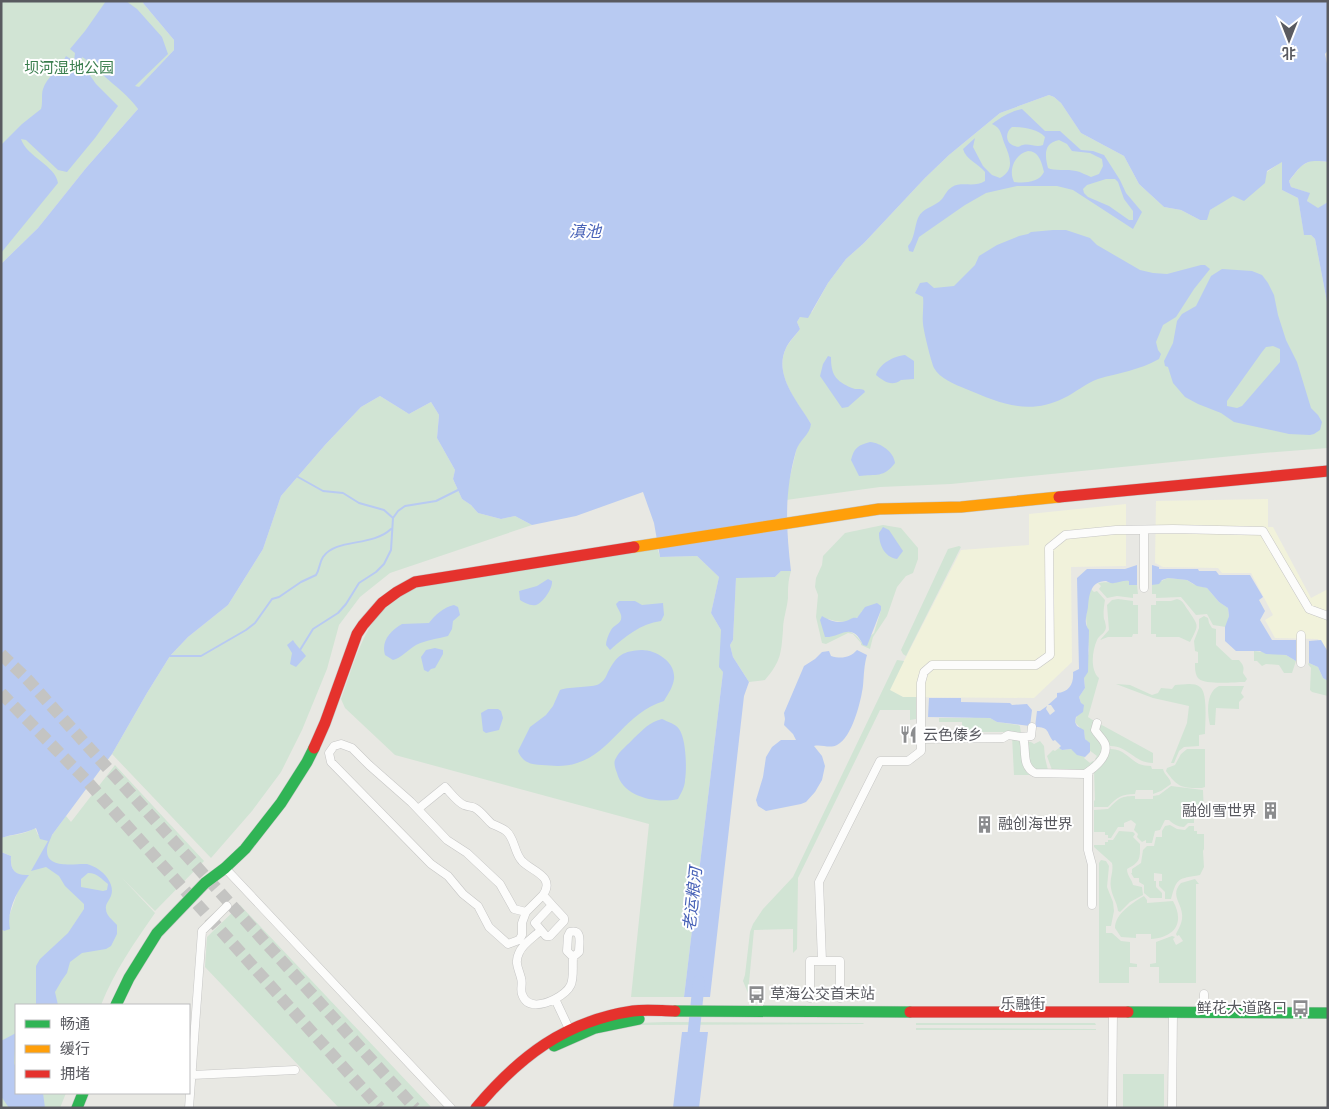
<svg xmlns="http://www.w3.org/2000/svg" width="1329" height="1109" font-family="'Alegreya Sans','Noto Sans SC',sans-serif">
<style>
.commercial{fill:#f1f2db}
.green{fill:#d1e4d4;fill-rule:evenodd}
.water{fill:#b8caf2;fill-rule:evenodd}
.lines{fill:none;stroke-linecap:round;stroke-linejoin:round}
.stream{stroke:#b8caf2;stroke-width:2}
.river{stroke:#b8caf2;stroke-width:12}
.primary-tunnel{stroke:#c4c4c2;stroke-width:12;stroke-dasharray:12 6;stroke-linecap:butt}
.street-casing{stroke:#c6c6c5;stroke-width:9}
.fast-casing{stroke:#c4c4c4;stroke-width:12}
.slow-casing{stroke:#c4c4c4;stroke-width:12}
.jam-casing{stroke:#c4c4c4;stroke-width:12}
.street{stroke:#fcfcfb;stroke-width:8}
.fast{stroke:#30b455;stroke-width:11}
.slow{stroke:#ff9f0a;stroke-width:11}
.jam{stroke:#e5322d;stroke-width:11}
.labels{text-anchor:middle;stroke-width:4;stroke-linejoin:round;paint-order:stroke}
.park-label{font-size:15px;fill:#3a7e4e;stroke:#fff}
.poi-label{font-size:15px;fill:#595a60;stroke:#fff;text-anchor:start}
.street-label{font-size:15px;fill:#595a60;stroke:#fff}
.water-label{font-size:16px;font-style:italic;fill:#4963b8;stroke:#fff}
</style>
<rect width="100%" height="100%" fill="#e8e8e3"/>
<path class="commercial" d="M1268 499V527H1273L1311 598 1328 589V657L1318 639 1275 638 1265 620 1273 615 1251 573H1222L1218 568 1163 567 1155 563 1156 501Z
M1126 504V566L1071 567 1072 662 1034 698 903 697 889 690 961 550 1029 545V514Z"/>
<path class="green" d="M1 1H144L143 3 174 40V50L130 97 138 109 86 168 38 228 1 264Z
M1049 95 1054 97 1061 103 1081 133 1124 156 1139 184 1164 207 1181 210 1200 220 1210 210 1283 161 1282 190 1298 198 1304 234 1311 235 1315 239 1328 307V448L1263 453 951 484 880 487 786 500 789 481 797 447 811 424C798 403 773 375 786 348 789 342 796 335 800 329L797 322 800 317 812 312 828 283 846 259 864 243 925 178 949 155 1000 113Z
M1312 160 1328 162V202L1318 209 1307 201 1309 193 1291 187 1289 181 1301 166Z
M380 396 409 414 431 402 439 415 437 438 455 470 453 479 462 499 471 505 478 513 501 519 515 516 532 525 390 573 360 597 339 625 327 669 302 730 281 772 252 811 211 858 112 754 147 693 170 656 188 637 228 605 263 549 281 496 325 445 361 407Z
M883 525 901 528 918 548V559L913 573 906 576 897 587 887 616 873 637 870 649 861 645V643L853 634 848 633 826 644 822 643 816 617 818 595 815 587 816 578 822 565 823 556 845 533ZM881 610 874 633 862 643C851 627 844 630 829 637L828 619C839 623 857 624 862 611Z
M959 546 961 547 906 656 903 654 901 650 948 549Z
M657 547 660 557 697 556 719 577 711 613 721 630 723 672 684 997H631L649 824 395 755 345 708 341 699C355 662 364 617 401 595 413 588 427 584 440 580Z
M781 571H791C788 581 788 588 788 598 787 609 783 619 783 630 781 654 781 661 765 680L749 682 733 657 730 645 733 640 736 577H775Z
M1168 578 1187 580 1193 584 1207 588 1219 602 1228 608 1229 616 1226 627 1213 625 1207 614 1196 615 1181 597 1156 598V594H1152V585Z
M1122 580 1129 581V585H1137L1138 594H1133V598L1117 596 1107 598 1099 589 1101 586 1098 583C1107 581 1113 584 1122 580Z
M1091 589 1094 592 1097 591 1105 600C1104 606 1103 613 1104 619 1105 620 1106 627 1106 627 1106 633 1099 635 1097 640 1092 651 1090 670 1099 678L1088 717 1094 721 1104 746 1097 761 1095 759 1097 756 1089 750 1090 744 1085 739 1084 732 1075 722 1081 703 1079 697 1085 688 1084 678 1089 650 1086 617 1088 596Z
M1118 599 1133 601V605H1138V634H1133L1132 637H1108L1100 640 1109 630 1107 605 1112 600Z
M1177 599C1184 601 1184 605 1188 610 1198 626 1200 623 1190 642L1179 637H1156V634H1151V605H1156V601H1171Z
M1204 616 1208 618 1209 623 1212 628 1216 629V645L1232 660H1239C1244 666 1244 667 1243 673L1247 679 1245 682C1235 682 1206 685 1199 679 1195 675 1195 669 1195 663H1198V652L1195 651 1194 641 1199 628V619Z
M1254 651 1286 655 1296 661 1292 673H1284L1279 665 1266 664 1262 666 1257 661H1254Z
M897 660 904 661 890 690 903 697H916V719L910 720V710H880L798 878 797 949 793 953V929L754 930 748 993 743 981 745 975 750 932 753 924 763 909 793 877Z
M1309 663 1318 667 1323 678 1328 681V696L1312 692 1310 690 1311 668 1308 664Z
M1116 684 1130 685 1152 695 1158 693 1161 688 1172 689 1175 685C1182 685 1194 682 1200 687 1208 692 1205 724 1205 734L1199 735V746L1184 747 1179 751 1174 763H1171L1187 723 1189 706 1153 698Z
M1219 686H1244L1241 693 1244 697 1239 702V709L1216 708 1215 725H1210C1207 712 1206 692 1219 686Z
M975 717 990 718 997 722 1018 725 1020 726 1021 734 1011 732H962V722H939V718H970Z
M1100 724 1153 753V763C1134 763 1128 745 1109 746L1099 731Z
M1012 736 1021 740 1032 775H1014Z
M1040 741 1044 746 1045 758 1048 770 1036 771 1030 767 1027 742H1031L1034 744Z
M1059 748 1062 750 1071 749 1085 757 1084 758 1090 763 1093 761 1095 763 1083 771 1052 770 1047 756 1053 750 1055 751Z
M1109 749C1123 748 1128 758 1139 764 1142 765 1147 766 1151 766L1152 769H1163C1164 775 1171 778 1171 784L1161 791 1153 794V790H1136L1135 794C1122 794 1117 797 1108 807H1094V801L1095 800 1094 771Z
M1187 749H1205V787L1202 788C1182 788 1178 788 1166 771L1167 768 1175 765 1181 754Z
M115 765 204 861 155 911 122 878 155 913C134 943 114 972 101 1005H16V1093H66L60 1108H1V929L4 931 19 888 28 876C14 876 10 869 11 856L1 852V838C13 834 24 835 35 828L38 835H52L66 816 71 822Z
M1171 786 1203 790 1204 816H1197V818H1194V823H1188L1184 827C1178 827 1173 824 1169 820H1165L1160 830 1155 831 1152 843H1146V840L1142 842 1137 837 1138 834 1134 830 1136 824 1131 820 1124 823V827H1118L1111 838H1108V835H1105V832H1094V810L1108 809C1119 799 1119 796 1135 796V799H1153V796L1159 795Z
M1170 825 1177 829 1185 830 1189 826H1194V831H1197V834H1204V849L1203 851 1204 867 1200 875C1178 879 1177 877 1171 899H1165V892L1159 886V881H1162V874L1154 873V881H1156V887L1162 893V898H1150L1144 893V885L1139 882V878H1134L1131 873H1132V869L1141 863 1143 850 1147 846H1154L1156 837H1162V831L1165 826Z
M1119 831 1133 832 1135 834 1133 837 1140 844C1140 858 1141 862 1127 869 1127 876 1132 879 1133 885L1142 887 1143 895 1130 902 1120 912 1118 911C1117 902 1112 896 1111 888 1109 879 1114 872 1112 863L1094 847V845H1105V842H1108V840H1113Z
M1101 860 1106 861 1109 866 1107 887 1113 902 1114 911 1111 926H1106V933H1112L1121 941 1130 942V963L1137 964V967H1129V983H1099V863Z
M1195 879 1199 884H1196V983H1159V967H1150V964L1156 963V942L1172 936 1175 937 1173 939 1176 945 1183 941 1179 935 1177 936 1176 934C1179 928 1183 922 1182 914 1181 902 1170 895 1181 883Z
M1144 896 1147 900V903L1173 901C1185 923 1175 937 1151 939V934H1136V938L1121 937 1115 928C1115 914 1132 903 1144 896Z
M240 905 432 1108H339L205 967 207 937Z
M665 1022 863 1023 864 1024 636 1025V1023Z
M916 1023H1095L1096 1025H916Z
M916 1028 1096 1029V1030H916Z
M1123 1074H1164V1108H1123Z"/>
<path class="water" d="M106 1H126L137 9 162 37 168 54 135 86 139 87 174 50V40L143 3 144 1H1328V50L1325 54 1328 68V162C1305 159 1303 163 1289 181L1291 187 1310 193 1307 201 1318 208 1328 202V307L1315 239 1311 235H1304L1298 198 1282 190V162L1267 171 1265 183 1244 201 1233 196 1210 210 1207 220H1200L1181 210 1164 207 1139 184 1124 156 1081 133 1061 103 1054 97 1049 95 1000 113 949 155 925 178 864 243 846 259 828 283 808 318 800 317 797 322 800 329C796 335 789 341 786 348 773 375 798 402 811 424 810 435 799 440 796 451 784 493 786 528 791 571H781L775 577 736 578 733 640 730 645 733 657 749 682 744 696 710 997H684L723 672 719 667 721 630 711 613 719 577 697 556 660 557 654 523 643 492 576 516 532 525 515 516 501 519 478 513 471 505 462 499 453 479 455 470 437 438 439 415 431 402 409 414 380 396 361 407 325 445 281 496 263 549 228 605 188 637 170 656 147 693 112 754 52 835C50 840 47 846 47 850 46 870 77 863 87 864 91 865 95 867 98 869 107 875 116 887 110 898 108 902 105 905 106 909 106 916 113 920 117 925V934L111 946 106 949 82 953 70 962 67 973 62 980 55 992 58 1005H36V966L40 959 68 933 84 909V904L65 886 59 876 46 867 31 871 48 841 40 839 36 828C24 834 13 834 1 838V264L38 228 86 168 138 109C128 95 116 87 103 75 96 68 91 62 82 57L80 65 87 71 96 84 118 106 95 138 67 172 58 170 26 140 21 139C26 156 56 166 58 183L1 253V145L22 124 41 109C43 102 41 95 43 89 46 78 61 67 66 56L74 61 75 53 70 49 85 31ZM88 873C98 873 101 879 108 884L107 890 103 891 81 887V879Z
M1022 109 1045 131H1060L1081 150 1093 151 1104 155 1120 180 1126 193 1142 212 1133 229 1073 190 1057 186H1017L986 193 965 205 919 237 913 252 909 251 908 246C915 238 914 228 918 218 923 207 935 207 942 199 946 194 946 191 952 187 961 181 975 188 985 181V172C978 163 966 160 963 149L975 138 973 147 983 166 992 175 1000 178C1015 170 1010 157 1005 145 1001 136 1002 128 992 124 1001 117 1011 111 1022 109ZM1012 127C1022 127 1038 129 1045 137L1043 145C1036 148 1030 143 1023 145 1018 146 1020 148 1015 146 1005 144 1005 132 1012 127ZM1059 140 1067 144 1072 151 1090 153 1102 159 1103 166 1099 174 1091 177C1086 175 1081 172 1076 171 1068 169 1053 171 1048 168 1045 156 1043 143 1059 140ZM1028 151C1039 151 1042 163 1044 172 1039 183 1024 183 1014 182 1008 170 1015 154 1028 151ZM1106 179H1115L1118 182 1124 199 1133 211V220H1129L1109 206 1088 197 1084 193 1083 189 1087 185Z
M1053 230H1066L1090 238 1097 245 1140 270 1153 273 1167 274 1201 265H1205L1210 269 1194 289 1176 317 1163 325 1156 342 1158 350 1161 354 1159 359C1140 370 1118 373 1098 379 1086 383 1075 393 1064 398 1028 416 1000 403 966 389 956 385 939 378 934 368 931 361 924 333 923 324 922 315 924 306 923 297L915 293 920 283 927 282 934 288 954 286 975 265 979 256 997 245 1019 236 1028 234 1031 232Z
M1222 269 1252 271 1262 275 1268 283 1274 295 1278 315 1286 340 1297 362 1311 408 1318 415 1322 422 1320 430 1314 434 1310 435 1289 434 1234 422 1221 413 1198 404 1185 397 1173 383 1168 367 1165 366 1164 361 1173 343 1177 321 1182 314 1196 306 1211 276ZM1273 346 1280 349V362L1242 406 1237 408 1227 406V401L1262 352 1266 347Z
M905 355 914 361V379L901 380C892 387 883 381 876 375 879 364 894 356 905 355Z
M828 356 831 357C831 374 835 381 852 388 856 390 860 388 864 390L865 392 848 407 842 408 820 376 823 364Z
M870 442C881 443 894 452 895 463 884 478 876 474 859 476L851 460C854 448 858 445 870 442Z
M883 527 889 530 903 551 897 559C884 557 879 544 879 533Z
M1137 565V585H1129V581C1123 580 1119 583 1114 583 1111 584 1109 582 1106 581 1090 581 1089 596 1088 607 1087 615 1083 623 1089 630L1088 672 1084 678 1085 688 1079 697 1081 703 1084 705 1083 712 1076 717 1075 722 1077 726 1084 730 1085 739 1090 743V752L1085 757 1077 755 1071 749 1062 750 1059 748 1061 746 1055 740 1053 741C1046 732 1050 727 1035 727L1037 711H1040L1047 706 1046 709 1050 715 1055 711 1051 705H1048L1057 697V693C1069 692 1074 684 1073 672L1079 669 1077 578 1087 569H1125Z
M1152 565 1159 567V569H1198L1199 571H1216L1219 575H1250L1263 597 1259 600 1265 611 1260 620 1272 640H1296V661L1286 655 1266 654 1260 651H1236L1225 641V627L1229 616 1228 608 1219 602 1207 588 1197 586 1187 580 1168 578 1162 580 1159 584 1152 585Z
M548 579 552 581C553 588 543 603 536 605 530 606 525 603 520 600L519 591 537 586Z
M619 601H635L642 605 663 603 664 615 661 621C640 624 626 636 610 650L606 645C606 641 608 635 611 630 614 624 623 624 621 615 620 611 617 608 616 604Z
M877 603 881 606V610L867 646 863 645C852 620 840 638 825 637L820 620 822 616C829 620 837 624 846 621 851 620 851 617 857 618L865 607Z
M454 605 458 607 460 615 453 621 452 629 448 636C437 639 426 640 416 645 409 649 401 658 393 660L385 655C381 641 390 631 402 624L429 623C435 615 444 607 454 605Z
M293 640C297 647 302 650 306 656L296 667 290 664 292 653 287 645Z
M1321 640 1328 652V681L1323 678 1318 667 1309 663V641Z
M435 648 443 650V654L435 668 431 669 428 672 424 670 421 657 426 650Z
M642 650C656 650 676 662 674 679 673 687 668 694 664 701 626 712 611 753 577 763 566 767 553 766 542 765 531 765 522 762 518 751L530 727 546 715 553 706 560 690C571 686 592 688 599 684 604 681 606 677 608 672 617 655 623 651 642 650Z
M857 650 867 655C864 665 864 675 863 686 861 701 852 738 837 745 830 749 821 744 814 746L822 756 825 766 822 780 815 792 806 802 801 804 766 811 758 806 756 800 763 777 766 757 772 747 781 740H796L793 734 784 725 785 719 784 713 804 666 815 659 822 652 829 651 831 656C841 659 850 658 857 650Z
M929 698H961V702L1010 703 1012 705 1027 704 1032 710 1030 726 997 722 990 718 928 717Z
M488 709H498L501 711 503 718 499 730 486 733 483 731 481 713Z
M662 719C668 722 676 724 679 729 686 738 687 768 685 780 685 787 681 793 678 799 656 804 623 797 617 773 615 768 613 762 616 758 619 751 629 744 634 738 645 728 648 723 662 719Z
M1 852 11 856C10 869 14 876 29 875 18 890 6 910 10 929L4 931 1 929Z
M682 1032H708L699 1108H673Z
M16 1033 14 1063 16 1068V1093H43L45 1108H9L1 1096V1041Z"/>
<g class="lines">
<path class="stream" d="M298 477 323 491 343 493 359 503 384 510 393 518
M300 650 313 629 338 613 346 604 359 583 376 572 384 564 391 550 393 518 398 511 405 506 436 501 458 490
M170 656H201L246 630 255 623 272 599 279 597 301 582 316 575C320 569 319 563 323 557 336 538 372 547 391 529"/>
<path class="river" d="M692 1048 699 981"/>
<path class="primary-tunnel" d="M1 654 27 679 415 1108
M1 693 86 780 380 1108"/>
<defs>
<path id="street" d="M1144 588V530
M1301 663V635
M1023 737C1027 750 1021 766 1035 773L1085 774C1094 768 1109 756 1105 744 1103 739 1098 735 1095 730L1097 723
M921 739 1003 738 1008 735 1021 737 1031 736 1032 727
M1088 772V850L1092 865V905
M418 809 445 787C450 792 457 802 464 805 468 807 472 806 475 808 482 812 486 819 492 824 497 826 502 828 506 831 515 838 514 853 522 861 531 871 556 876 543 895L552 905
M225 868 451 1108
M552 905 564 918V921L550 936H546L535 923Z
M526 912 514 909 500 884 467 853 447 840 411 802 369 765 352 748 341 744 334 746 329 753 331 762 431 864 448 876 463 894 478 906 489 927 508 944 519 940 522 935V923L526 912 543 895
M540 931C534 937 522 944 519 953 514 963 519 969 521 978 523 984 520 989 522 994 527 1010 545 1004 555 999
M822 961 819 882 880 761H908L921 751V683L924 672 932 665H1036L1050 655 1049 548 1065 535 1116 530 1173 529 1263 531 1309 609 1328 616
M1204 994V1012
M810 998V961H840V998
M571 1033 555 999C577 987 572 979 573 957L579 952C579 943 583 929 570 932L568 936 567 951 573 957
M192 1075 295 1070
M189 1108 202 931 227 906
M1112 1108 1113 1012
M1172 1108 1173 1012"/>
<path id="fast" d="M116 1005 129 978 157 933 205 883 225 868 245 849 281 803 307 762 314 748
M675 1011 910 1012
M1128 1012 1328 1013
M554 1046 595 1028 639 1019
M77 1108 83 1093"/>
<path id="slow" d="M634 547 879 509 961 507 1059 497"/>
<path id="jam" d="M1059 497 1328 471
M314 748 325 723 357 634 363 625 382 603 397 592 415 582 634 547
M910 1012H1128
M476 1108C519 1057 565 1021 633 1011 647 1009 662 1011 675 1011"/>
</defs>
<use href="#street" class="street-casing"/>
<use href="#fast" class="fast-casing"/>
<use href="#slow" class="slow-casing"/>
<use href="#jam" class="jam-casing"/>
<use href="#street" class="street"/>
<use href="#fast" class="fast"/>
<use href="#slow" class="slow"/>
<use href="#jam" class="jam"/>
</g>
<defs>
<symbol id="restaurant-bare" viewBox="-9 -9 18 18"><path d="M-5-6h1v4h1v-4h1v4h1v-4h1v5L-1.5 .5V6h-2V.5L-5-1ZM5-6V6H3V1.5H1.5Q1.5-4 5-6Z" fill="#8b8c8e" stroke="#fff" stroke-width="2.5" paint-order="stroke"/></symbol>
<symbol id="building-bare" viewBox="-9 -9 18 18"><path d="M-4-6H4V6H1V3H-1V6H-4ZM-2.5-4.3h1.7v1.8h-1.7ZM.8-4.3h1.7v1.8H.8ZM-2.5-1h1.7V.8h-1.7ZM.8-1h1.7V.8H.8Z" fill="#8b8c8e" stroke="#fff" stroke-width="2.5" paint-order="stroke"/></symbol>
<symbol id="bus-bare" viewBox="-9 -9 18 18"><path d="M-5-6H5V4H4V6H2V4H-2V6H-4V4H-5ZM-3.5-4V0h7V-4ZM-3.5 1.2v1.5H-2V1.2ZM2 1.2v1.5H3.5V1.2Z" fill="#8b8c8e" stroke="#fff" stroke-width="2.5" paint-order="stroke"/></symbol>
</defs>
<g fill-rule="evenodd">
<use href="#restaurant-bare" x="896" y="722" width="25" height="25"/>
<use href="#building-bare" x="1258" y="798" width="25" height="25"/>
<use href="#building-bare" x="972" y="812" width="25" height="25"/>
<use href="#bus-bare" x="744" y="982" width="25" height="25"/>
<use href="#bus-bare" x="1288" y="996" width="25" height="25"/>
</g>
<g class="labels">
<g class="park-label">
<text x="69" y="73">坝河湿地公园</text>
</g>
<g class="poi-label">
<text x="923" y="740">云色傣乡</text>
<text x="1257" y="816" text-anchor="end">融创雪世界</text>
<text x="998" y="829">融创海世界</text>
<text x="770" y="999">草海公交首末站</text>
<text x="1287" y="1013" text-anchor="end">鲜花大道路口</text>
</g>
<g class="street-label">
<text x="1023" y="1009">乐融街</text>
</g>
<g class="water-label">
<text x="585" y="237">滇池</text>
<text transform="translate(692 899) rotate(-84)" y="6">老运粮河</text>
</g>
</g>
<rect width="1329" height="1109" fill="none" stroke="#595a60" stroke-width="5"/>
<rect x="15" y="1004" width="175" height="90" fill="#ffffff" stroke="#bdbdbf"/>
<rect x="25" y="1020" width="25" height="8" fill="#30b455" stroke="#bdbdbf"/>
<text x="60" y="1029" font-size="15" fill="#595a60">畅通</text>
<rect x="25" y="1045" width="25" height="8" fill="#ff9f0a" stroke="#bdbdbf"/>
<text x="60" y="1054" font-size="15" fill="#595a60">缓行</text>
<rect x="25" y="1070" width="25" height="8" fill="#e5322d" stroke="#bdbdbf"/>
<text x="60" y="1079" font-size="15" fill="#595a60">拥堵</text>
<g transform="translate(1289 40) rotate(180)" stroke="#ffffff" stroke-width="4" paint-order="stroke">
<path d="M0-4L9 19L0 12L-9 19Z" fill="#595a60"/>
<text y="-8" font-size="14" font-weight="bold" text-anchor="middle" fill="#595a60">北</text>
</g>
</svg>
